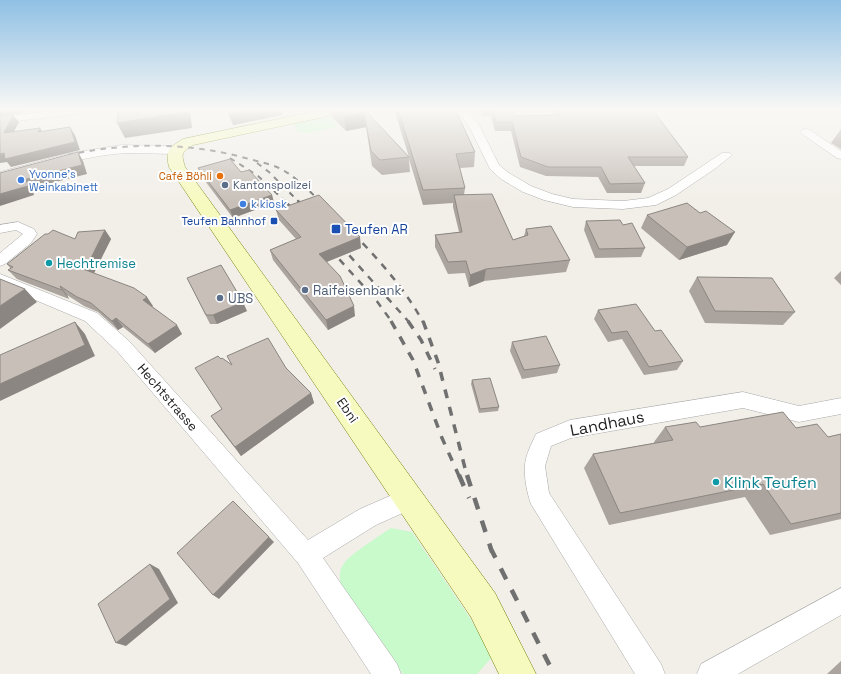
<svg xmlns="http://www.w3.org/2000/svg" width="841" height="674" font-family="'Space Grotesk',sans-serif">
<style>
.park{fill:#c8facc}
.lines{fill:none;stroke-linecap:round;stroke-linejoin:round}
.minor-casing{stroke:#a9a9a9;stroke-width:1}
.tertiary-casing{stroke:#a9a9a9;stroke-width:1}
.secondary-casing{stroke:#707d05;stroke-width:1}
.minor{fill:#fff;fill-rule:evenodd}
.tertiary{fill:#fff;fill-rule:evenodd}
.secondary{fill:#f7fabf;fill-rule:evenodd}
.rail-far3{stroke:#707070;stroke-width:2;stroke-dasharray:5.5 5.5;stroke-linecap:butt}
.rail-far2{stroke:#707070;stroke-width:2.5;stroke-dasharray:7 7;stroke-linecap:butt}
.rail-far1{stroke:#707070;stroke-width:3.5;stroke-dasharray:9 9;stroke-linecap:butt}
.rail{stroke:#707070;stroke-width:4.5;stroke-dasharray:12 12;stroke-linecap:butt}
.wall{fill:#aba49e}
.shaded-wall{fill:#8b8681}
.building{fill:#c7bfb8;stroke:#8b8681}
.food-dot{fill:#e8710a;stroke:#fff;stroke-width:1.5}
.shop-dot{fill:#3f7fe0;stroke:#fff;stroke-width:1.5}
.service-dot{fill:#5c6f8a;stroke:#fff;stroke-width:1.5}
.transit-dot{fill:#1a4fb4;stroke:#fff;stroke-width:1.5}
.culture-dot{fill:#0f9aa8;stroke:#fff;stroke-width:1.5}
.labels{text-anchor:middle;stroke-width:4;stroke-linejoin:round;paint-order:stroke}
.far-shop-label{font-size:11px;fill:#366cbe;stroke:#fff;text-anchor:start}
.far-food-label{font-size:11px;fill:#c56008;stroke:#fff;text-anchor:end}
.far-service-label{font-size:11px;fill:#4e5e75;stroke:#fff;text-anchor:start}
.far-transit-label{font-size:11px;fill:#164399;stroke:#fff;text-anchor:end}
.transit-label{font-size:13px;fill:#164399;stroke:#fff;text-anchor:start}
.culture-label{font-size:13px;fill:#0d838f;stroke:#fff;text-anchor:start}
.service-label{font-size:13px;fill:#4e5e75;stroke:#fff;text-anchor:start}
.street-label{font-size:13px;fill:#222;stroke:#fff}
.near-street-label{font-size:16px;fill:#222;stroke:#fff}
.near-culture-label{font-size:16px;fill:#0d838f;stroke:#fff;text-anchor:start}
</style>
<rect width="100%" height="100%" fill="#f2efe9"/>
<path class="park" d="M329 115 337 127 307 133 297 131 294 124Z
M391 528 412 532 470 618 492 657 477 674H403L341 585C339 577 339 569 345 562 354 552 379 536 391 528Z"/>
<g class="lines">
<defs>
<path id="minor" d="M71 109H97L92 112 0 123V117Z
M456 109H466L479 125 499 165 509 173 531 186 552 194 573 199 623 201 648 198 668 189 722 153H730L732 155 716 168 676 195 656 205 623 209 573 207 544 200 523 192 501 179 490 169 469 126Z
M806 129 810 130 841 151V159L837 158 802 134 801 132 802 130Z
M18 222 34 229 37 234 31 243 5 264 0 266V253L23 234 16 230 0 233V225Z
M0 274 97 313 129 341 308 540 360 509 408 488 416 491 419 499 416 507 376 525 323 558 397 664 401 674H371L298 563 117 351 85 321 0 285Z
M743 392 799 406 841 398V414L799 422 743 408 571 438 551 446 545 466 549 493 661 664 665 674H635L531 504C527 493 524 478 525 466 525 456 532 443 536 434L570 420Z
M841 588V615L738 674H697L701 664Z"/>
<path id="tertiary" d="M122 145 176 146 181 147 183 150 181 153 176 154C155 154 135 152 114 154 75 158 38 172 0 181V172L71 153Z"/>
<path id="secondary" d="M326 109H348L347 112 342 113 193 145C181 153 181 153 185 167L495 593 536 674H499L471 617 169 167C165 150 169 148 183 139Z"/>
</defs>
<use href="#minor" class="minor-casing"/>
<use href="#tertiary" class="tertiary-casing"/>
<use href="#secondary" class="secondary-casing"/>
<use href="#minor" class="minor"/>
<use href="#tertiary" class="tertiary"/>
<use href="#secondary" class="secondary"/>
<path class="rail-far3" d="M68 155C128 142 189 142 249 159 260 162 271 164 281 169 296 177 308 190 321 202
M230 158 258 176 286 202
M257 163 269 172 299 202"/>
<path class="rail-far2" d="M285 201 297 214
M298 201 307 210
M320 201 323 204
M353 233C379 260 405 289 423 322
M340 245 409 322
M330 249 376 300 392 322"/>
<path class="rail-far1" d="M391 321 413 360 442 438 459 476
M408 321 421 340 435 369
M423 321 438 362 467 476"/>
<path class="rail" d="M459 475 469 498
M467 475 492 552
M490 547 554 674"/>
</g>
<path class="wall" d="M226 109H281L282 115 233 125Z
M331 109H364L409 157 394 109H455L475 152 474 167 460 168 465 188 464 195 513 240 524 236 526 229 570 260 566 272 484 281 469 287 465 273 448 274 435 247V235L459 232 453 207V203L423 205 409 159 410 172 382 175 372 166 366 127 346 131 332 117Z
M480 109H513L516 116 554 115 550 109H652L688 157 684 166H634L645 183 641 193H607L598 177 546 176 520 167 511 131H495L491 116H482Z
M841 129V149L831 143Z
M198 168 241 172 272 195 274 203 233 218 202 177Z
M276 210 361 248 327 262 355 316 328 330 273 260 270 250 296 239 279 220Z
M647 215 727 245 679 260 641 228Z
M586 221 623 225 645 248 641 257 595 258 584 230Z
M105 230 111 239 94 273 153 306H152L182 334 155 353 123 327 118 330 98 312 84 306 67 295 69 299 17 279 8 270 11 269 7 264 75 239Z
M841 271V285L834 278Z
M697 277 795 312 783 325 705 323 689 291Z
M187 278 247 311 217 324H210Z
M598 310 655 331 683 361 677 370 644 375 622 339 608 342 594 319Z
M512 342 560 365 557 373 522 379 510 351Z
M221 359 232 365 286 368 311 393 314 403 241 456 218 426 211 416 222 409Z
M472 380 499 407 498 411 479 413 471 384Z
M665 427H700L796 428 828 437 841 434V519L770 535 745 497 609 525 584 468 593 454 654 443V442Z
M841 661V674H827Z"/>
<path class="shaded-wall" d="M0 109H25L23 113 0 116Z
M186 109H189L190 110 192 128 125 138 117 123Z
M257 109H281L282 115 233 125 230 114Z
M364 112 366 127 346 131 344 117Z
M13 115 19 122 9 141 4 133Z
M70 127 75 135 80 150 11 167 7 162 0 163V154Z
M40 128 45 136 38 132Z
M78 152 83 161 87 174 32 188 34 195 0 206V194L26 179Z
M272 195 274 203 233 218 230 210Z
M105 230 111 239 93 275 83 269Z
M735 232 727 245 679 260 687 247Z
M360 237 361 248 321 264 319 254Z
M486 269 484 281 469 287 470 275Z
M60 286 67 295 69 299 62 290Z
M25 289 37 302 0 329V306Z
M147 297 153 306 149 308 143 300Z
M243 302 247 311 217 324 213 315Z
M354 306 355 316 328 330 326 320Z
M116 318 123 327 118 330 112 321Z
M75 322 85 334 95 356 0 401V384Z
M177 325 182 334 155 353 148 344Z
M311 393 314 403 241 456 235 447Z
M269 537 274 542 219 599 213 595Z
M150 564 159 569 178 603 126 646 116 643Z"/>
<path class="building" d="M118 109H186V112L117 123Z
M227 109H257L230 114Z
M336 109H364L409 157 380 160 371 151 364 112 344 117Z
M398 109H455L475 152 456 154 465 188 423 190Z
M492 109H513L516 116 561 115 557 109H652L688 157H628L645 183 610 184 601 167H548L521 157 512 122H496Z
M13 115 4 133 40 128 38 132 70 127 75 142 5 159 4 153 0 154V116Z
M78 152 82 165 26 179 28 186 0 194V173Z
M230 159 241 172 249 170 272 195 230 210 198 168Z
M492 194 513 240 528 235 526 229 551 226 570 260 486 269 470 275 466 261 448 262 435 235 462 232 454 195Z
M319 195 360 237 319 254 340 276 354 306 326 320 270 250 301 237 276 210Z
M687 203 700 213 706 211 735 232 687 247 647 215Z
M620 220 623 225 632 223 645 248 599 249 586 221Z
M53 230 75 239 78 232 105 230 87 266 83 269 134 288 147 297 143 300 177 325 148 344 116 318 112 321 91 303 77 297 60 286 62 290 8 270 13 267 7 264 45 234H48Z
M221 265 243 302 213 315H206L187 278Z
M697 277 772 278 795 312 715 311Z
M0 279 25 289 0 306Z
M636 304 655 331 661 330 683 361 649 367 627 331 612 333 598 310Z
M75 322 85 345 0 384V355Z
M546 336 560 365 524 370 512 342Z
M268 338 286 368 311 393 235 447 211 416 222 409 195 368 218 356 221 359 222 358 232 365 227 356Z
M490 378 499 407 480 409 472 380Z
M783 412 796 428 817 424 828 437 841 434V513L791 524 763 484 620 513 593 454 673 440 665 427 696 422 700 427Z
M233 501 269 537 213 595 177 553Z
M150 564 170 599 116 643 98 604Z"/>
<linearGradient id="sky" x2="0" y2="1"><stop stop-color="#8fc0e4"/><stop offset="0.54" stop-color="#f9f8f5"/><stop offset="1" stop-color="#f9f8f5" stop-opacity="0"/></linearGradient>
<rect width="841" height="203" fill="url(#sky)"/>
<circle class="food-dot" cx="220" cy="176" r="4"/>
<g class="shop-dot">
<circle cx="21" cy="180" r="4"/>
<circle cx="243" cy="204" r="4"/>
</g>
<g class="service-dot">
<circle cx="225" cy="185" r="4"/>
<circle cx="305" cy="290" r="4"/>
<circle cx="220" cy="298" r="4"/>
</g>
<g class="transit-dot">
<rect x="270" y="217" width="8" height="8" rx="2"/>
<rect x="331" y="224" width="10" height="10" rx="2"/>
</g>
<g class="culture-dot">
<circle cx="49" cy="263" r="4"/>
<circle cx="716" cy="482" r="4"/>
</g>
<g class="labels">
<g class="far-shop-label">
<text x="29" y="178">Yvonne's<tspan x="29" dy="13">Weinkabinett</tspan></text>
<text x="251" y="208">k kiosk</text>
</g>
<g class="far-food-label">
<text x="212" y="180">Café Böhli</text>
</g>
<g class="far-service-label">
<text x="233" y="189">Kantonspolizei</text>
</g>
<g class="far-transit-label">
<text x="266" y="225">Teufen Bahnhof</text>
</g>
<g class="transit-label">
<text x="345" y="234">Teufen AR</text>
</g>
<g class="culture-label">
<text x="57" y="268">Hechtremise</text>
</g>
<g class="service-label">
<text x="313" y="295">Raifeisenbank</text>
<text x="228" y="303">UBS</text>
</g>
<g class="street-label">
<text transform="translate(168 397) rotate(49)" y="5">Hechtstrasse</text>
<text transform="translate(348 410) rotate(55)" y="5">Ebni</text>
</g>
<g class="near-street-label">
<text transform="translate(607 423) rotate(-11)" y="6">Landhaus</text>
</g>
<g class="near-culture-label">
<text x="724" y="488">Klink Teufen</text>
</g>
</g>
</svg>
